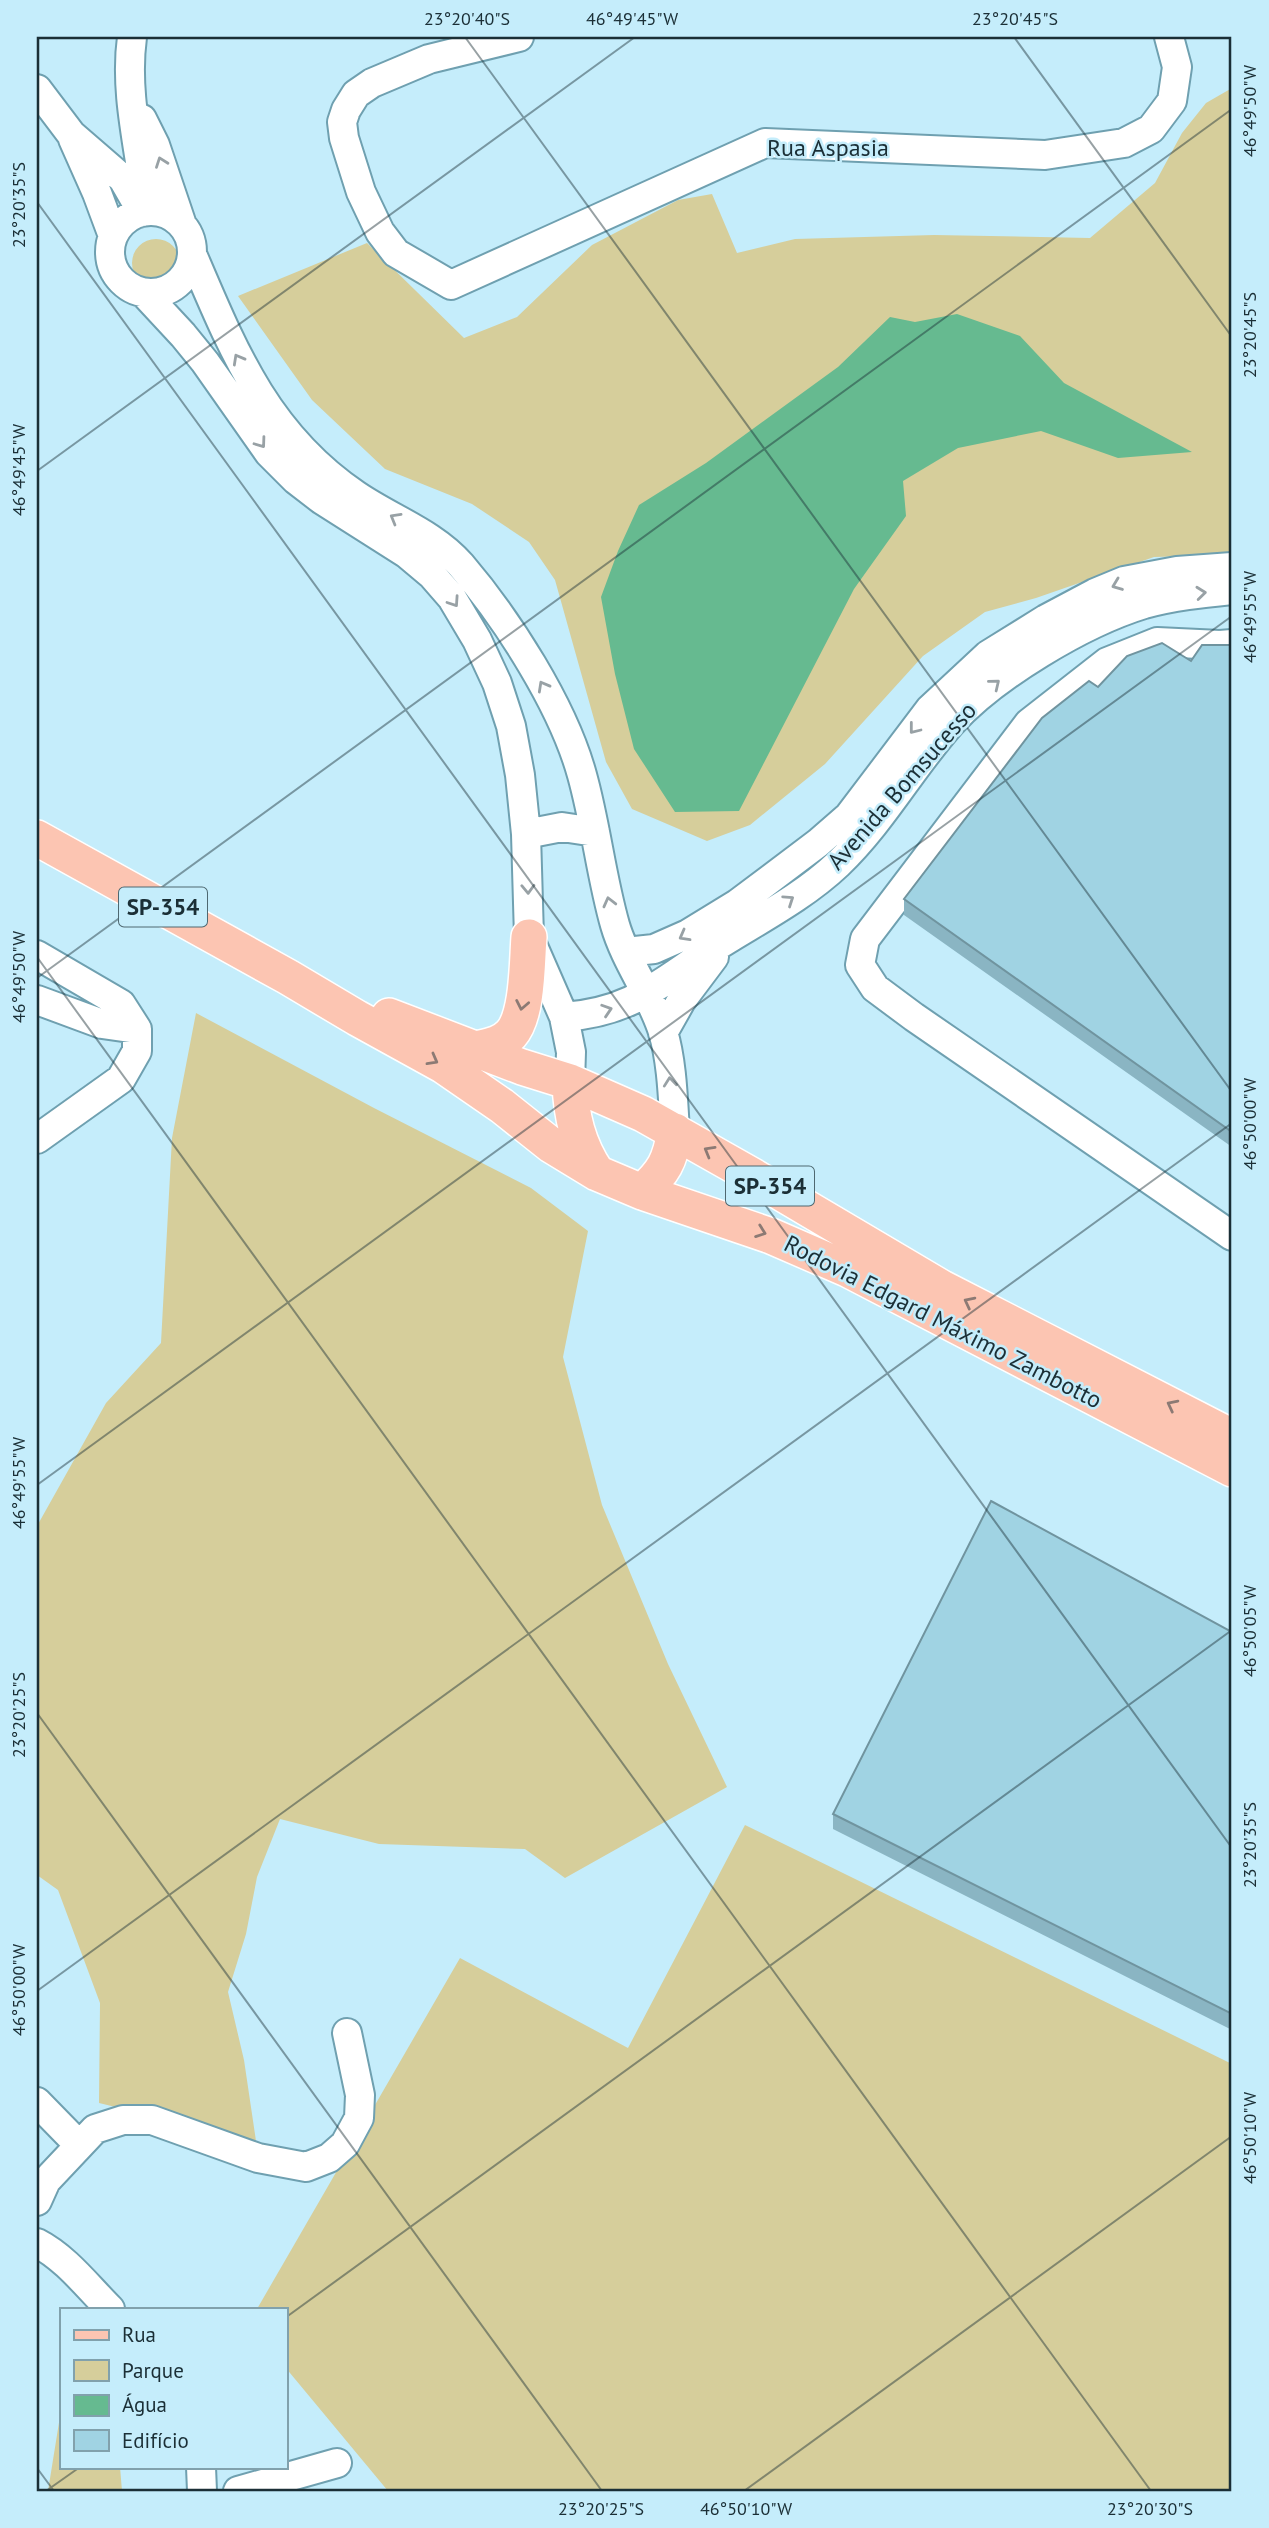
<svg xmlns="http://www.w3.org/2000/svg" width="1269" height="2528" font-family="'PT Sans',sans-serif">
<style>
.green{fill:#d6ce9b}
.water{fill:#66ba90}
.lines{fill:none;stroke-linecap:round;stroke-linejoin:round}
.minor-casing{stroke:#6fa0b0;stroke-width:32}
.major-casing{stroke:#fff;stroke-width:38}
.minor{stroke:#fff;stroke-width:28}
.major{stroke:#fcc5b2;stroke-width:35}
.wall{fill:#8ab5c3}
.building{fill:#a0d3e3;stroke:#70949f;stroke-width:2}
.oneway{stroke:#98a1a5}
.oneway2{stroke:#8c7a74}
.ticks{fill:none;stroke:#1b2f36;stroke-width:2;stroke-opacity:0.45}
.labels{text-anchor:middle;stroke-width:5;stroke-linejoin:round;paint-order:stroke}
.shield{fill:#c5edfb;stroke:#4e6871;stroke-width:2}
.shield-label{font-size:23px;font-weight:bold;fill:#1b2f36}
.street-label{font-size:24px;fill:#1b2f36;stroke:#c5edfb}
.neatline{fill:none;stroke:#1b2f36;stroke-width:2.5}
.ticks-label{font-size:18px;text-anchor:middle;fill:#1b2f36}
</style>
<rect width="100%" height="100%" fill="#c5edfb"/>
<path class="green" d="M1232 88V555L1154 557 1036 598 985 612 923 656 825 764 750 825 707 841 632 809 606 762 555 580 529 542 472 504 385 469 312 400 238 296 367 243 464 338 517 317 592 245 678 200 712 194 737 253 795 239 934 235 1090 238 1155 183 1182 133 1206 103Z
M132 263a24 24 0 1 1 48 0a24 24 0 1 1-48 0Z
M196 1013 374 1108 531 1188 588 1231 563 1357 602 1505 668 1664 727 1787 565 1878 525 1849 379 1844 280 1819 257 1877 246 1934 228 1992 244 2060 256 2141 99 2103 100 2003 58 1890 37 1875V1526L106 1403 161 1343 172 1138Z
M745 1825 1232 2064V2491H388L285 2367V2309H257L460 1958 628 2048Z
M61 2410V2467H120L122 2491H48Z"/>
<path class="water" d="M957 314 1020 336 1064 383 1192 452 1118 458 1041 431 958 448 903 481 906 516 854 589 739 811 675 812 634 749 615 674 601 597 618 551 639 505 706 463 838 367 890 317 915 322Z"/>
<g class="lines">
<defs>
<path id="minor" d="M132 37C124 96 141 153 147 211
M519 37 429 59 372 83 356 94 346 110 342 122 344 138 361 192 380 232 396 253 451 285 765 143 1045 155 1124 143 1151 129 1172 101 1177 67 1169 37
M37 89 71 134 123 179 142 212
M142 119 155 145 182 225
M73 139 97 193 113 236
M110 252a41 41 0 1 1 82 0a41 41 0 1 1-82 0Z
M192 254C233 350 266 434 356 495 391 519 433 533 461 565 508 620 563 706 582 775 596 825 601 876 615 925 626 963 651 994 663 1032 672 1061 673 1101 675 1131
M144 293 183 335 205 362 269 453 296 480 322 500 407 554 432 575 452 598 477 640 497 683 511 726 520 775 526 834 529 937 564 1017 571 1052 570 1082
M1232 644 1220 645 1157 642 1107 662 1029 723 865 939 860 965 875 988 914 1017 1232 1236
M526 834 562 827 595 832
M626 952 654 949 688 934 737 904 818 843 849 816 930 709 988 655 1046 619 1095 593 1124 581 1177 571 1232 567
M37 955 121 1004 137 1029V1051L121 1079 37 1139
M37 1000 102 1024 137 1029
M564 1017C629 1012 655 987 706 953 750 924 800 900 838 864 882 822 911 768 951 723 994 676 1082 623 1144 604 1173 596 1202 593 1232 590
M663 1033 681 1001 714 957
M37 2102 79 2145
M37 2201 46 2181 95 2129 123 2120H152L258 2158 306 2167 329 2158 345 2144 359 2118 360 2095 347 2033
M37 2243C66 2258 87 2286 110 2309
M201 2467 202 2491
M238 2491 337 2463"/>
<path id="major" d="M37 838 288 977 357 1018 444 1066 502 1106 551 1145 597 1173 642 1192 771 1236 847 1269 1232 1469
M389 1016 522 1067 570 1082 643 1114 751 1175 942 1288 1232 1437
M476 1049C489 1046 502 1044 511 1034 528 1015 527 962 529 937
M570 1082C571 1116 578 1145 597 1173
M642 1192C664 1172 670 1161 675 1131"/>
</defs>
<use href="#minor" class="minor-casing"/>
<use href="#major" class="major-casing"/>
<use href="#minor" class="minor"/>
<use href="#major" class="major"/>
</g>
<path class="wall" d="M1232 645V1147L904 915V899L1098 687 1191 661Z
M1232 1632V2030L833 1829V1814Z"/>
<path class="building" d="M1162 643 1191 661 1202 645H1232V1132L904 899 1042 718 1089 681 1098 687 1127 656Z
M991 1501 1232 1632V2014L833 1814Z"/>
<defs><path id="oneway-chevron" d="M-2-3.5L2.5 0L-2 3.5" fill="none" stroke-width="1.6" stroke-linecap="round" stroke-linejoin="round" transform="scale(1.75)"/></defs>
<g class="oneway">
<use href="#oneway-chevron" transform="translate(161 162) rotate(-110)"/>
<use href="#oneway-chevron" transform="translate(238 359) rotate(-119)"/>
<use href="#oneway-chevron" transform="translate(261 443) rotate(54)"/>
<use href="#oneway-chevron" transform="translate(395 518) rotate(-150)"/>
<use href="#oneway-chevron" transform="translate(1117 585) rotate(159)"/>
<use href="#oneway-chevron" transform="translate(1201 593) rotate(-6)"/>
<use href="#oneway-chevron" transform="translate(454 602) rotate(56)"/>
<use href="#oneway-chevron" transform="translate(995 684) rotate(-39)"/>
<use href="#oneway-chevron" transform="translate(543 686) rotate(-119)"/>
<use href="#oneway-chevron" transform="translate(914 729) rotate(128)"/>
<use href="#oneway-chevron" transform="translate(528 889) rotate(88)"/>
<use href="#oneway-chevron" transform="translate(789 900) rotate(-34)"/>
<use href="#oneway-chevron" transform="translate(609 902) rotate(-104)"/>
<use href="#oneway-chevron" transform="translate(684 936) rotate(151)"/>
<use href="#oneway-chevron" transform="translate(607 1010) rotate(-18)"/>
<use href="#oneway-chevron" transform="translate(670 1082) rotate(-96)"/>
</g>
<g class="oneway2">
<use href="#oneway-chevron" transform="translate(522 1005) rotate(101)"/>
<use href="#oneway-chevron" transform="translate(433 1060) rotate(29)"/>
<use href="#oneway-chevron" transform="translate(709 1151) rotate(-150)"/>
<use href="#oneway-chevron" transform="translate(761 1232) rotate(20)"/>
<use href="#oneway-chevron" transform="translate(969 1302) rotate(-153)"/>
<use href="#oneway-chevron" transform="translate(1172 1405) rotate(-153)"/>
</g>
<path class="ticks" d="M465 37 1232 1092M1014 37 1232 337M37 202 1232 1848M37 471 635 37M37 957 1151 2491M37 978 1232 109M37 1485 1232 616M37 1713 602 2491M37 1991 1232 1123M285 2318 1232 1630M37 2468 54 2491M46 2491 80 2467M744 2491 1232 2136"/>
<g class="labels">
<g class="shield">
<rect x="119" y="887.5" width="88" height="39" rx="5"/>
<rect x="726" y="1166.5" width="88" height="39" rx="5"/>
</g>
<g class="shield-label">
<text x="163" y="915">SP-354</text>
<text x="770" y="1194">SP-354</text>
</g>
<g class="street-label">
<text x="828" y="156">Rua Aspasia</text>
<text transform="translate(902 786) rotate(-49)" y="8">Avenida Bomsucesso</text>
<text transform="translate(943 1322) rotate(27)" y="8">Rodovia Edgard Máximo Zambotto</text>
</g>
</g>
<rect width="1269" height="2528" fill="none" stroke="#c5edfb" stroke-width="77"/>
<rect x="60" y="2308" width="228" height="161" fill="#c5edfb" stroke="#81a1ac" stroke-width="2"/>
<rect x="74" y="2330" width="35" height="10" fill="#fcc5b2" stroke="#81a1ac" stroke-width="2"/>
<text x="122" y="2342" font-size="21" fill="#1b2f36">Rua</text>
<rect x="74" y="2360" width="35" height="21" fill="#d6ce9b" stroke="#81a1ac" stroke-width="2"/>
<text x="122" y="2378" font-size="21" fill="#1b2f36">Parque</text>
<rect x="74" y="2395" width="35" height="21" fill="#66ba90" stroke="#81a1ac" stroke-width="2"/>
<text x="122" y="2412" font-size="21" fill="#1b2f36">Água</text>
<rect x="74" y="2430" width="35" height="21" fill="#a0d3e3" stroke="#81a1ac" stroke-width="2"/>
<text x="122" y="2448" font-size="21" fill="#1b2f36">Edifício</text>
<rect x="38" y="38" width="1192" height="2452" class="neatline"/>
<g class="ticks-label">
<text x="467" y="25">23°20'40"S</text>
<text x="632" y="25">46°49'45"W</text>
<text x="1015" y="25">23°20'45"S</text>
<text transform="translate(1250 111) rotate(-90)" y="6">46°49'50"W</text>
<text transform="translate(19 205) rotate(-90)" y="6">23°20'35"S</text>
<text transform="translate(1250 335) rotate(-90)" y="6">23°20'45"S</text>
<text transform="translate(19 470) rotate(-90)" y="6">46°49'45"W</text>
<text transform="translate(1250 617) rotate(-90)" y="6">46°49'55"W</text>
<text transform="translate(19 977) rotate(-90)" y="6">46°49'50"W</text>
<text transform="translate(1250 1124) rotate(-90)" y="6">46°50'00"W</text>
<text transform="translate(19 1483) rotate(-90)" y="6">46°49'55"W</text>
<text transform="translate(1250 1631) rotate(-90)" y="6">46°50'05"W</text>
<text transform="translate(19 1715) rotate(-90)" y="6">23°20'25"S</text>
<text transform="translate(1250 1845) rotate(-90)" y="6">23°20'35"S</text>
<text transform="translate(19 1990) rotate(-90)" y="6">46°50'00"W</text>
<text transform="translate(1250 2138) rotate(-90)" y="6">46°50'10"W</text>
<text x="601" y="2515">23°20'25"S</text>
<text x="746" y="2515">46°50'10"W</text>
<text x="1150" y="2515">23°20'30"S</text>
</g>
</svg>
